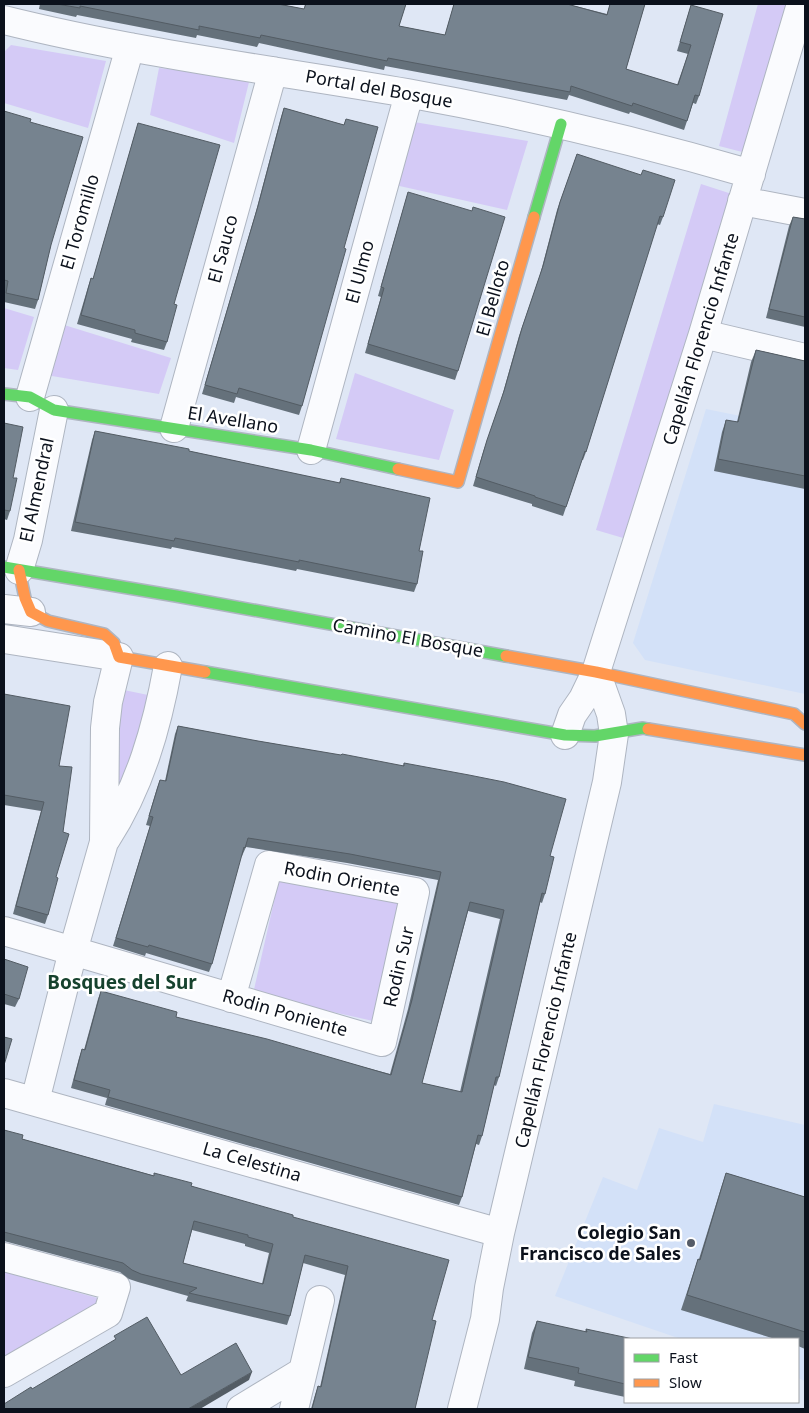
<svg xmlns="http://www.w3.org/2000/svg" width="809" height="1413" font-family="'Noto Sans',sans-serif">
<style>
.built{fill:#d3e1f8}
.green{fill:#d4caf6}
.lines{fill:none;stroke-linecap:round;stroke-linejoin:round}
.street-casing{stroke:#aeb5c1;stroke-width:30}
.fast-casing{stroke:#aeb5c1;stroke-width:14}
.slow-casing{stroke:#aeb5c1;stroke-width:14}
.street{stroke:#fafbfe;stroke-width:28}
.fast{stroke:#63d668;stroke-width:11}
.slow{stroke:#ff974d;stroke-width:11}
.wall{fill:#65717b;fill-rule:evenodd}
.shaded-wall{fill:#535c64}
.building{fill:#76838f;stroke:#535c64;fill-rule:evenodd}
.poi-dot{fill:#555c68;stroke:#fff;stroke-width:2}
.labels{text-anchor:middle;stroke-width:5;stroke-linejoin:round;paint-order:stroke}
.street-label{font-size:18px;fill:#0b111c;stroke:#fff}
.poi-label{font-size:18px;font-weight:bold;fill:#0b111c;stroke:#fff;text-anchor:end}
.neighbourhood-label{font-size:19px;font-weight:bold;fill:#16422e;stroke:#fff}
</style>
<rect width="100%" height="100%" fill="#dfe7f5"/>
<path class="built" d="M706 409 805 429V694L645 660 633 643Z
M714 1104 805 1125V1381L798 1378V1339H681L555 1296 603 1177 637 1190 659 1128 703 1142Z"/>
<path class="green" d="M758 4H791L750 154 719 146Z
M11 45 106 61 88 128 4 103V52Z
M159 68 250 78 234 143 150 115Z
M414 122 528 141 507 210 395 185Z
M701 184 735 195 630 540 596 530Z
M4 308 34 317 18 370 4 368Z
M61 324 171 358 159 394 46 375Z
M355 373 454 410 439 460 336 439Z
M119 689 153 696 115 809Z
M280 875 400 901 373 1021 253 994Z
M4 1272 108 1301 4 1365Z"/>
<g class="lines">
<defs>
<path id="street" d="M4 20C136 53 273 70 407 93 523 114 638 141 751 174
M742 201 805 213
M703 334 805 358
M30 397 130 47
M174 428 273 71
M311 450 409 94
M19 570 28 540 54 410
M4 609 31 612
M4 639 119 657 108 702 105 728 104 842 73 951 35 1101
M565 735 572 715 583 699 596 672 703 334 801 4
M106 839C140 787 157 727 168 666
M4 931 73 951 382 1042 415 892 269 865 231 998
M4 1093 500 1233
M4 1257 116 1287 108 1313 4 1373
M241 1409 302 1372
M294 1409 320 1300
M462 1409 485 1319 489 1288 500 1233 607 782 614 734 611 714 596 672"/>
<path id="fast" d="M534 217 561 124
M4 394 30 397 54 410 311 450 398 469
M4 567 176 596 506 656
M205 672 565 735 595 736 643 728 648 729"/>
<path id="slow" d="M398 469 458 482 534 217
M19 570 25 598 31 612 48 621 104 634 114 643 119 657 205 672
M506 656 596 672 794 714 805 724
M648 729 805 755"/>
</defs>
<use href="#street" class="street-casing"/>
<use href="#fast" class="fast-casing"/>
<use href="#slow" class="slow-casing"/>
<use href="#street" class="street"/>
<use href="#fast" class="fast"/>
<use href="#slow" class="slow"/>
</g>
<path class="wall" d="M40 4H278L304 9 305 4H406L399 26 445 35 454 4H567L607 14 610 4H645L626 69 677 85 688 54 677 51 691 5 699 96 696 104 693 103 684 130 630 112 629 114 569 95 567 100 385 66 384 70 259 43 257 47 197 35 196 38 77 15 76 17 39 9Z
M284 108 344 125 346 119 344 248 302 406 299 415 236 397 234 403 202 394 255 215 281 117Z
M4 111 30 122 51 245 38 300 35 309 4 302V296L5 290 4 289Z
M138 123 174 304 167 342 164 350 131 342 132 339 77 324 88 287 91 278 93 279Z
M577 154 663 217 660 225 657 224 586 452 583 460H582L563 516 532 506V504L473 486 484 449 501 400 519 336 540 275 557 210Z
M408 192 458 371 455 380 365 353 381 297 378 296Z
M793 217 805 219V327L766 318 789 226Z
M756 350 805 361V489L714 471 722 432 726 420 737 422 751 362Z
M4 423 13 478 10 511 7 520 4 519Z
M95 431 339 483 341 478 419 551 417 584 414 592 297 569 296 571 172 547 171 549 71 531 92 440Z
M4 694 59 766 56 877 48 915 45 924 13 914 41 811 4 805Z
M178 726 258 741 403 766 404 763 550 856 545 894 542 903 540 902 499 1077 496 1086 494 1085 482 1136 479 1145 476 1144 462 1197 459 1205 105 1105 107 1098 71 1088 79 1058 82 1049 84 1050 98 999 101 991 176 1017 390 1074 408 1009 438 880 347 863 246 847 242 856H241L212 964 209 972 146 953 145 956 113 946 150 826 146 825 157 788 160 780 165 781 175 734ZM468 911 500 919 460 1092 422 1083Z
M4 959 19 999 15 1007 4 1004Z
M4 1130 22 1139 191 1186 293 1217 432 1320 415 1409H311L315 1395 318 1386 320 1387 345 1275 303 1263 290 1316 287 1325 186 1301 188 1296 138 1282 129 1279 120 1272 4 1241ZM192 1230 245 1244V1246L269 1253 262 1284 183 1263Z
M726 1173 805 1197V1349L798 1346V1339H775L681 1310 698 1259H699L721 1188Z
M537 1321 585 1332 586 1329 625 1339V1397L574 1386 575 1381 524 1369 532 1333Z"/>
<path class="shaded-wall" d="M252 1372 249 1380 200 1409H188Z"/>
<path class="building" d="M57 4H278L304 9 306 4H406L399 26 445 35 454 4H567L607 15 610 4H645L626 69 678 85 691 45 680 42 691 5 723 14 699 96 695 95 687 121 633 103 632 106 571 86 570 92 388 58 387 61 261 35 260 38 199 26V30L80 6V8Z
M284 108 344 125 346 119 378 127 344 248 346 249 302 406 239 388 237 394 205 385 258 206Z
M4 111 31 119 30 122 83 137 51 245 38 300 6 293 8 281 4 280Z
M138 123 220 145 174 304 177 305 167 342 135 333V330L81 315 91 278 93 279Z
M577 154 641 175 643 170 675 180 663 217 660 216 586 452 585 451 566 507 535 497V496L476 477 487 440 504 391 522 328 543 266 560 202Z
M408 192 472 211 473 207 505 217 458 371 368 344 384 288 381 287Z
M793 217 805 219V317L769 309Z
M756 350 805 361V476L718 459 726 420 738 422Z
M4 423 23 427 13 478H17L10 511 4 510Z
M95 431 189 449V451L340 483 341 478 430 498 419 551H423L417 584 299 560V562L175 538 174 541 75 522Z
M4 694 70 706 59 766 72 767 63 832 69 834 56 877 58 878 48 915 16 906 44 802 4 795Z
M178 726 258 741 341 755 342 754 404 766V763L469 775 504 782 566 799 550 856 554 857 545 894 542 893 499 1077H496L482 1136 478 1135 462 1197 108 1097 110 1090 74 1080 82 1049 85 1050 101 991 177 1012 176 1017 267 1039 391 1075 412 1000 441 872 350 854 248 838 245 848 244 847 212 964 149 945 148 947 116 938 153 817 149 816 160 780 166 781ZM470 902 504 910 462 1092 422 1083Z
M4 959 28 967 19 999 4 994Z
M4 1037 12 1039 4 1065Z
M4 1130 23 1135 22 1139 154 1176V1173L192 1183 191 1186 293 1215V1217L449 1260 432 1320 436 1321 415 1409H312L318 1386 321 1387 348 1266 305 1255 290 1316 189 1293 197 1288 141 1274 132 1270 123 1263 4 1232ZM194 1221 248 1235V1237L273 1244 263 1284 183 1263Z
M726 1173 805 1197V1332L687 1295 698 1259 700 1260Z
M147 1317 181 1375 236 1343 252 1372 188 1409H4V1404L31 1387 32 1389 116 1339 114 1336Z
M537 1321 587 1332 586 1329 633 1339H625V1384L578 1373 579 1368 528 1357Z"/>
<circle class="poi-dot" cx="691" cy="1243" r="5"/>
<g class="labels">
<g class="street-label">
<text transform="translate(379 89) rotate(10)" y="6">Portal del Bosque</text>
<text transform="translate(80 222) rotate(-74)" y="6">El Toromillo</text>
<text transform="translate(223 249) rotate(-75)" y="6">El Sauco</text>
<text transform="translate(360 272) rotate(-75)" y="6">El Ulmo</text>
<text transform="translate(493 298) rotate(-74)" y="6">El Belloto</text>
<text transform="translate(701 339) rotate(-73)" y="6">Capellán Florencio Infante</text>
<text transform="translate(233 420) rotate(9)" y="6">El Avellano</text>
<text transform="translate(37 490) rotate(-78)" y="6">El Almendral</text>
<text transform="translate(408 638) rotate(10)" y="6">Camino El Bosque</text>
<text transform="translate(342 879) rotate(11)" y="6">Rodin Oriente</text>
<text transform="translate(399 967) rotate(-77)" y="6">Rodin Sur</text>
<text transform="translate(285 1013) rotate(16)" y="6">Rodin Poniente</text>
<text transform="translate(546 1040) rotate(-77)" y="6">Capellán Florencio Infante</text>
<text transform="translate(252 1162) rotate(16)" y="6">La Celestina</text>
</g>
<g class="poi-label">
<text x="681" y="1239">Colegio San<tspan x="681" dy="21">Francisco de Sales</tspan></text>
</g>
<g class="neighbourhood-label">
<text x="122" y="989">Bosques del Sur</text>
</g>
</g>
<rect width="809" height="1413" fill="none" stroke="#0b111c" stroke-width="10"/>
<rect x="624" y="1338" width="175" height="65" fill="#ffffff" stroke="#9da0a4"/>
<rect x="634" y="1354" width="25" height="8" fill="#63d668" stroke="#9da0a4"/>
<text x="669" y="1363" font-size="15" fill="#0b111c">Fast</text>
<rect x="634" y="1379" width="25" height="8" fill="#ff974d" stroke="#9da0a4"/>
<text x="669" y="1388" font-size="15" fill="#0b111c">Slow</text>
</svg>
